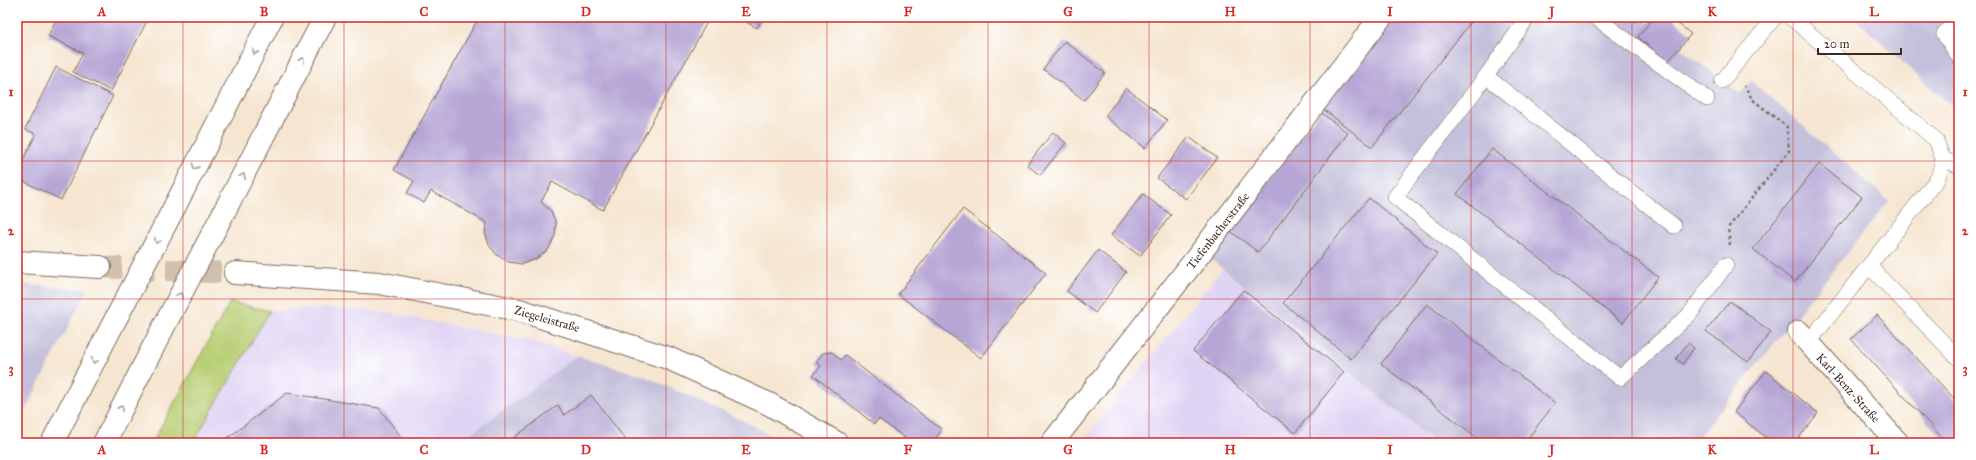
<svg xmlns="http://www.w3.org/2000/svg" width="1976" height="460" font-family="'IM FELL Great Primer',serif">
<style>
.built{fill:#e0d4f4}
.industrial{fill:#c4c0db}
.green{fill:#b7ce73;stroke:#797c48}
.building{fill:#b6a6d5}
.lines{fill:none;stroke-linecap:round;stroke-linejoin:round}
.secondary-tunnel{stroke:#d1c0ad;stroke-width:22;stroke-dasharray:22 11;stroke-linecap:butt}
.lane-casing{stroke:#7c6c5d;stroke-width:16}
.street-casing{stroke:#7c6c5d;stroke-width:24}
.secondary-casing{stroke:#7c6c5d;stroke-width:24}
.highway-casing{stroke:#7c6c5d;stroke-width:24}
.path{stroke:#7c6c5d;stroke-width:2.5;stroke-dasharray:3 3;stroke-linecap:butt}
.lane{stroke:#fff;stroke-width:15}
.street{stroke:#fff;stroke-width:22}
.secondary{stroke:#fff;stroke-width:22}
.highway{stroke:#fff;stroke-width:22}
.highway-bridge-casing{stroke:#7c6c5d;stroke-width:24;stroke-linecap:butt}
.highway-bridge{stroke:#fff;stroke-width:22}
.oneway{stroke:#a79f9a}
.grid{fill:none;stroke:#d62828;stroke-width:1;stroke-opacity:0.55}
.labels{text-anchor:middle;stroke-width:3;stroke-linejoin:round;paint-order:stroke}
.street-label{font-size:12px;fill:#3b2a1e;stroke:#fff}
.neatline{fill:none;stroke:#d62828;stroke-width:1.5}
.grid-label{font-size:13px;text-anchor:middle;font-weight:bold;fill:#d62828}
</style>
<rect width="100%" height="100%" fill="#fff"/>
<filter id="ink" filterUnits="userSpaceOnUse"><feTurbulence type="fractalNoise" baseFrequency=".025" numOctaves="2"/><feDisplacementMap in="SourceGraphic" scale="8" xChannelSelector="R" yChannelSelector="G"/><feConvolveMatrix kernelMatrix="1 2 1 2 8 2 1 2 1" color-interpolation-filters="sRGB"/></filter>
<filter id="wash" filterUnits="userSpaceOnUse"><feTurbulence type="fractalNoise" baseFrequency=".012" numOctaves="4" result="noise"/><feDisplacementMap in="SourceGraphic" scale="16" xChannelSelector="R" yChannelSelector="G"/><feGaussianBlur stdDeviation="0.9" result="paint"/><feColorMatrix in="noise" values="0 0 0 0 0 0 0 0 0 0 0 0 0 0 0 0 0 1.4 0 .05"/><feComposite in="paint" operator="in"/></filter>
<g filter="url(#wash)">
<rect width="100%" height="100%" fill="#f6e6d1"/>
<path class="built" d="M1222 269 1349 372 1436 443H1081Z
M316 308 377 311 531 341 577 356 458 443H194L270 311Z"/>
<path class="industrial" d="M1393 17H1640L1648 23 1654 17H1670L1691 34 1680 48 1740 94 1751 81 1889 201 1694 443H1436L1207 256Z
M1854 17H1959V111L1926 84Z
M17 284 88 289 17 426Z
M577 356 644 376 750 424 784 443H458Z"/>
<path class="green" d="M230 302 270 311 193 443H152Z"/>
<g id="blocks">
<path class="building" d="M57 17H149L111 91 73 72 83 53 48 36Z
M479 17H710L603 210 552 182 541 202 551 211 556 223 555 236 548 250 536 259 522 264 509 262 497 255 489 245 485 232 487 223 431 191 424 203 407 193 414 181 394 170Z
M737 17H763L757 28Z
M1242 17H1253L1249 22Z
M1393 17H1475L1372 147 1322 108Z
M1654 17H1670L1691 34 1668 62 1638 37Z
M1065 41 1105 73 1084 100 1043 69Z
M56 67 113 96 61 200 17 178V172L36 134 25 129Z
M1126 88 1167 120 1145 148 1105 116Z
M1320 112 1348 133 1258 252 1230 231Z
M1053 132 1066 143 1040 175 1027 165Z
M1189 137 1217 158 1186 199 1157 178Z
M1492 149 1658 277 1623 323 1457 194Z
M1819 164 1862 197 1795 282 1753 249Z
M1143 194 1171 215 1140 256 1111 235Z
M1369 198 1437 254 1351 359 1283 303Z
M963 209 1046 273 981 358 898 294Z
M1098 250 1126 272 1095 313 1067 291Z
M1243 290 1344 372 1295 433 1193 351Z
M1730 301 1771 332 1748 362 1706 331Z
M1427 304 1555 403 1524 443H1484L1381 364Z
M1877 315 1959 404V443H1947L1851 339Z
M1688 343 1694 348 1683 364 1676 359Z
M832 352 841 360 845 355 942 430 932 443H912L879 419 874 424 813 375 821 366 816 362 823 353Z
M1766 371 1818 413 1795 443H1773L1734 412Z
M287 393 379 408 406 443H221Z
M591 395 628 443H507L558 405 564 415Z"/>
</g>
</g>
<g filter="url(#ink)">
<use href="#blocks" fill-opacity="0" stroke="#7c6c5d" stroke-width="1"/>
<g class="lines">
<path class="secondary-tunnel" d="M100 267 235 273"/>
<defs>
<path id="lane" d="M1595 17 1707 99
M1790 17 1936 140 1943 159 1938 178 1808 343
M1959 17 1944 34 1959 57
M1486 76 1528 17
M1722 81 1775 17
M1943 159 1959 166
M1674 226 1486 76 1395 197 1620 378 1689 315 1726 265
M1869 266 1959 359"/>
<path id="street" d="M1799 332 1898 443
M1052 443 1205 247 1381 17"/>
<path id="secondary" d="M17 262 100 267
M235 273 379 283 519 310 668 358 769 404 837 443"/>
<path id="highway" d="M175 206 272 17
M225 210 325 17
M52 443 112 326
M104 443 162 330"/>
</defs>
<use href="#lane" class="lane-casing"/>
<use href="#street" class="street-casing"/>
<use href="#secondary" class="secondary-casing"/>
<use href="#highway" class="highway-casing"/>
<path class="path" d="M1730 245 1728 228 1789 151 1787 127 1752 99 1745 86"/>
<use href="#lane" class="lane"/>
<use href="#street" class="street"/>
<use href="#secondary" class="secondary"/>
<use href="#highway" class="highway"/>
<defs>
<path id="highway-bridge" d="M112 326 175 206
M162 330 225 210"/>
</defs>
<use href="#highway-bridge" class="highway-bridge-casing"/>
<use href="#highway-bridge" class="highway-bridge"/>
</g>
<defs><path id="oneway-chevron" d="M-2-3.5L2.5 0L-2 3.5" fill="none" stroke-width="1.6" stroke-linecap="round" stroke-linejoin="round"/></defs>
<g class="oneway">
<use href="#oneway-chevron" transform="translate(255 52) rotate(117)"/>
<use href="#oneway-chevron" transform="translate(302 60) rotate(-63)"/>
<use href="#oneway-chevron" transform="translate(195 167) rotate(117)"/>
<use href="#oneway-chevron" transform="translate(243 176) rotate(-63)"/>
<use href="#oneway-chevron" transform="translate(157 241) rotate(118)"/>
<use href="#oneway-chevron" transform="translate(180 295) rotate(-62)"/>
<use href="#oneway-chevron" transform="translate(94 361) rotate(117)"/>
<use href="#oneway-chevron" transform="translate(121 408) rotate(-63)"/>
</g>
</g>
<path class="grid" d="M183 17V443M344 17V443M505 17V443M666 17V443M827 17V443M988 17V443M1149 17V443M1310 17V443M1471 17V443M1632 17V443M1793 17V443M17 161H1959M17 299H1959"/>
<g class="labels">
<g class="street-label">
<text transform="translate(1218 231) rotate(-52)" y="4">Tiefenbacherstraße</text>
<text transform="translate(547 319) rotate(16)" y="4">Ziegeleistraße</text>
<text transform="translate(1848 388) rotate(48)" y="4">Karl-Benz-Straße</text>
</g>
</g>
<rect width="1976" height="460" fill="none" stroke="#fff" stroke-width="44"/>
<path d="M1818 48v6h83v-6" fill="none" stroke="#3b2a1e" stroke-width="2"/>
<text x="1824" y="48" font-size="12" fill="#3b2a1e" stroke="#ffffff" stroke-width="3" paint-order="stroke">20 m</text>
<rect x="22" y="22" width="1932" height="416" class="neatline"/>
<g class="grid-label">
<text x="102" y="16">A</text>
<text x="264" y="16">B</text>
<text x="424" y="16">C</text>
<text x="586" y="16">D</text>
<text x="746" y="16">E</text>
<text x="908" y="16">F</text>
<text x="1068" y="16">G</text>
<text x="1230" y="16">H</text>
<text x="1390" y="16">I</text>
<text x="1552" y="16">J</text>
<text x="1712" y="16">K</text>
<text x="1874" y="16">L</text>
<text x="11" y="96">1</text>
<text x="1965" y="96">1</text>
<text x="11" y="235">2</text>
<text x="1965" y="235">2</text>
<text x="11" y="373">3</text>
<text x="1965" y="373">3</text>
<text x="102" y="454">A</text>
<text x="264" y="454">B</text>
<text x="424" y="454">C</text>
<text x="586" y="454">D</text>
<text x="746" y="454">E</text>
<text x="908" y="454">F</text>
<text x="1068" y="454">G</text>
<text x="1230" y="454">H</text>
<text x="1390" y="454">I</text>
<text x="1552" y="454">J</text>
<text x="1712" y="454">K</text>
<text x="1874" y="454">L</text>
</g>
</svg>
